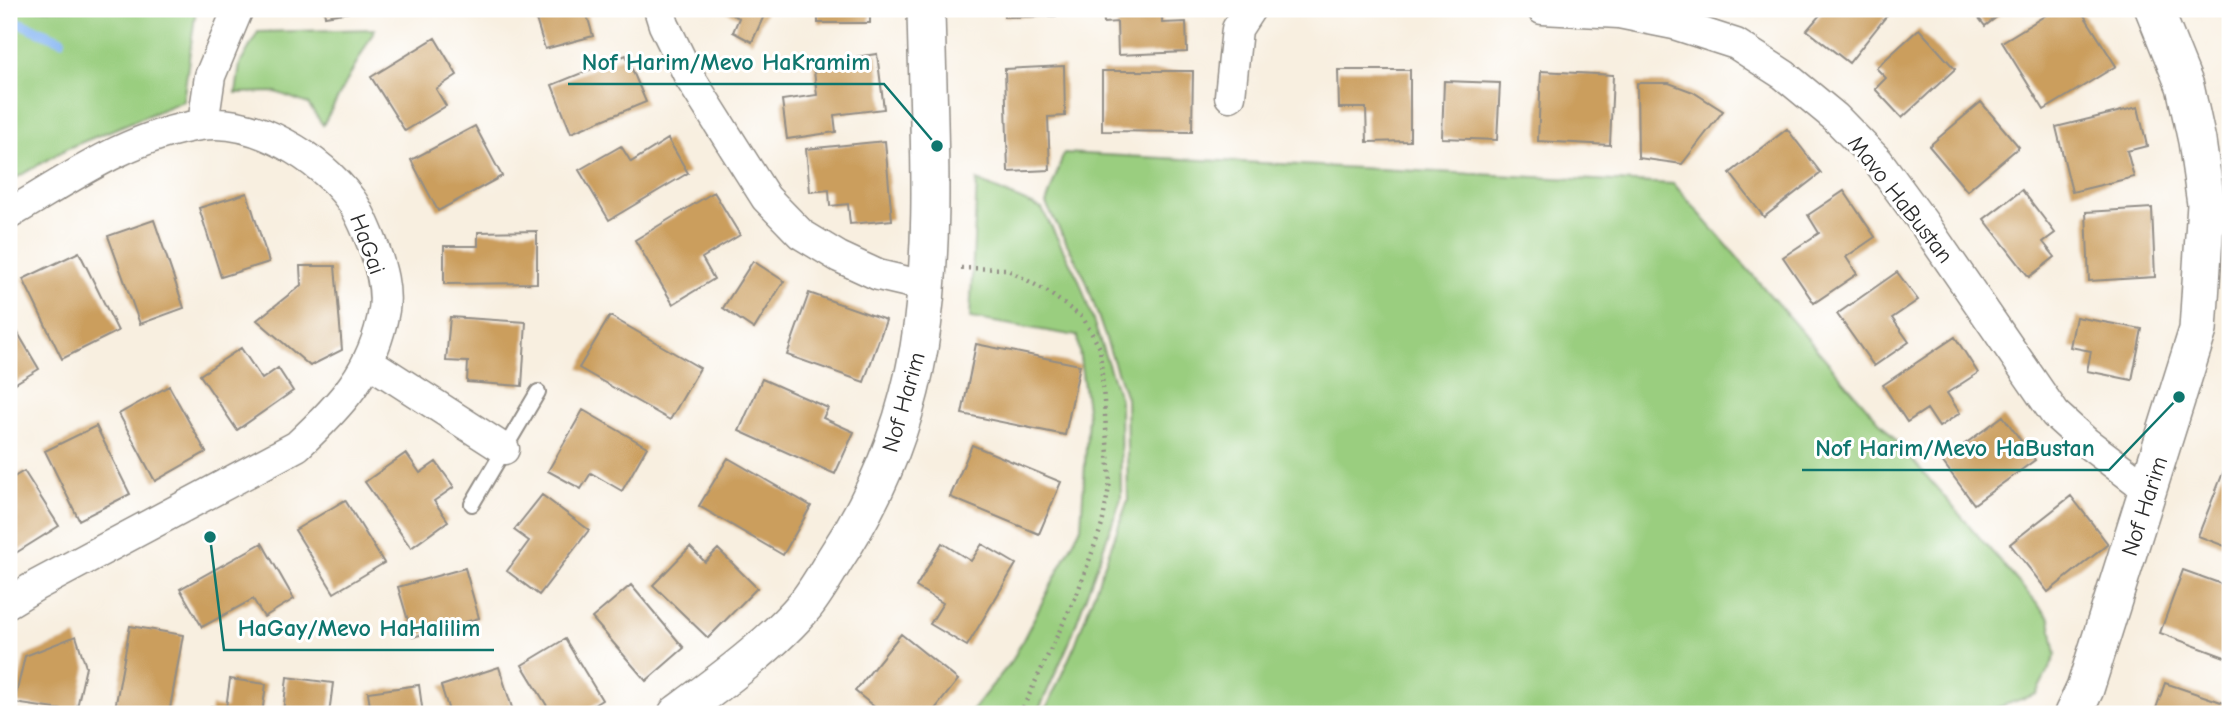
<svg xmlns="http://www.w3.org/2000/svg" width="2239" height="723" font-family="'Comic Neue',sans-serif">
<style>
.green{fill:#9ace7f;stroke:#627c55;stroke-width:2}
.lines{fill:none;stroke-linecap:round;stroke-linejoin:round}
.stream{stroke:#88b7f3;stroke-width:10}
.building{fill:#cb9e5d}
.service-casing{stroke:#928d86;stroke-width:18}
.minor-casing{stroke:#928d86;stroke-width:33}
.tertiary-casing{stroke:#928d86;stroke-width:40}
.path{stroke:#928d86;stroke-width:4.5;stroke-dasharray:2 5;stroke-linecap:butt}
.service{stroke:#fff;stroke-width:14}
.minor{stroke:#fff;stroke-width:30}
.tertiary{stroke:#fff;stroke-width:37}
.labels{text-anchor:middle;stroke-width:6;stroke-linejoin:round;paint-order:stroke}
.street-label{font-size:23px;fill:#2b2b2b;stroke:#fff}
.leader{fill:none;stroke:#0f766e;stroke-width:2.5}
.callout-dot{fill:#0f766e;stroke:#fff;stroke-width:2.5}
.callout-label{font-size:24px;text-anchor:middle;font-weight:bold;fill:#0f766e;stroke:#fff;stroke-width:6;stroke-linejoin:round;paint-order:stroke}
</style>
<rect width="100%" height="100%" fill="#fff"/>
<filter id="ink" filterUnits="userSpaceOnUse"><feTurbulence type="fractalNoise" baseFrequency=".0143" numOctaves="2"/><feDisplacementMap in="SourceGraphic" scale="14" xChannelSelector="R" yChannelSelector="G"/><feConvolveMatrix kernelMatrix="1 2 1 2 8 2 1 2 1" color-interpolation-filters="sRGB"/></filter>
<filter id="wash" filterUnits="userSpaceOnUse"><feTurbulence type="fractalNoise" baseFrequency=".00686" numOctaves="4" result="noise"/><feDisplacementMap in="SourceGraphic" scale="28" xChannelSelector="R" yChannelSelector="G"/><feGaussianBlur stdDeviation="1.57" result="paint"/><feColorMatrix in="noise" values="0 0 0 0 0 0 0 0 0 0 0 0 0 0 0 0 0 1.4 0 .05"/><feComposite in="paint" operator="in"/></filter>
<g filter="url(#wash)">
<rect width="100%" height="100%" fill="#f8efe0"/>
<path class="green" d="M9 9H196L183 101 68 148 9 182Z
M375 29 323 125 308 104 276 92 236 93 240 64 258 32Z
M1064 153 1674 184 2050 619 2056 655 2036 694 1979 714H1044L1075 645 1128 500 1126 398 1085 278 1046 204Z
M977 181 1042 209 1079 280 1120 399 1121 499 1069 643 1037 714H969L1012 661 1081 527 1088 416 1077 336 970 318Z"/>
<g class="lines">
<path class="stream" d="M9 19 61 40"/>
</g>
<g id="blocks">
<path class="building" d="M324 9H363V10L325 16Z
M533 9H605L587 15 593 36 545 49Z
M721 9H767L752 42 733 32 739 18Z
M818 9H870V23H818Z
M1004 9H1056V16L1004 17Z
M1103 9H1162V23L1186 22 1187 52 1118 55 1117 22 1104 23Z
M1825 9H1892L1849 63 1807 30Z
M1972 9H2007L1985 26Z
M2056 9H2080L2116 66 2044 110 2002 42Z
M1919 29 1955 69 1902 118 1875 89 1886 78 1876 68Z
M435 38 457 75 436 89 446 106 405 131 371 77Z
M877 54 884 109 834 115 836 132 787 139 782 100 817 95 813 63Z
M626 55 646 102 571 133 552 85Z
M1064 66 1065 116 1048 117 1050 170 1008 172 1005 69Z
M1338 70H1410V141L1367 142 1366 108H1339Z
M1102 71H1193L1192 132 1102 131Z
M1541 71 1613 75 1610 145 1538 141Z
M1444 81 1500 83 1497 140 1442 138Z
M1637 83H1669L1693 92 1723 111 1682 164 1638 158Z
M1981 102 2019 147 1967 191 1929 146Z
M2138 107 2147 146 2127 151 2134 177 2072 192 2056 127Z
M475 126 502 176 438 211 411 160Z
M1787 129 1821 173 1764 217 1730 173Z
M668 139 688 173 609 220 579 170 621 146 631 162Z
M885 141 892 220 850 224 848 204 830 206 829 190 810 192 806 149Z
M2022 190 2055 233 2043 242 2055 257 2029 277 1984 219Z
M1844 191 1875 237 1846 257 1857 274 1814 303 1783 257 1819 233 1808 215Z
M714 192 740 235 702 258 714 279 673 304 635 240Z
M247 193 269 262 221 277 199 208Z
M2152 208 2155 277 2089 281 2086 212Z
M154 220 184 308 140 324 108 236Z
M537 231V283L444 284V246H478V232Z
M79 252 118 331 62 359 23 279Z
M753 261 784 281 754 329 723 308Z
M300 266H335L342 350 310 366 257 320 301 285Z
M1897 272 1918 300 1892 318 1909 342 1874 366 1837 314Z
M809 293 886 320 864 382 787 355Z
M610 316 700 368 670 420 579 368Z
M450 317 526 322 522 386 467 382 468 362 446 361Z
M2076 317 2142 329 2132 380 2087 371 2091 351 2070 347Z
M9 318 39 369 9 387Z
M1955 337 1978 373 1947 393 1960 413 1939 427 1927 409 1907 422 1883 385Z
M976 344 1080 365 1065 435 962 414Z
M241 348 262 379 278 368 293 391 237 430 200 375Z
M762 379 828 408 823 418 854 432 835 474 739 431Z
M169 386 206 452 155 481 119 414Z
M583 410 647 447 622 491 591 473 581 489 548 471Z
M2003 416 2035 460 1974 504 1942 461Z
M96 426 130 494 79 520 45 451Z
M972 445 1061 482 1039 534 950 497Z
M406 453 420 473 436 462 454 487 434 501 448 521 411 548 365 482Z
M2230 455V548L2198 536Z
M728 458 811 506 783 555 699 506Z
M24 471 59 526 11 556 9 553V480Z
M542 495 589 530 539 595 507 571 529 541 514 530Z
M2071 496 2108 544 2048 592 2010 544Z
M345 500 384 563 334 593 295 530Z
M262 543 294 599 264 617 253 599 202 627 180 589Z
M942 543 971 561 982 544 1016 564 967 646 930 624 943 603 916 587Z
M690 547 705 562 718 549 757 588 708 638 653 585Z
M465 568 479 618 413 637 398 587Z
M2183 570 2230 587V659L2160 633Z
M631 585 684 648 646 681 592 618Z
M130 626 183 635 169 714H114Z
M901 634 958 680 931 714H883L855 691Z
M76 636 86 667 76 712 14 703 25 656Z
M565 639 602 700 579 714H552L522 665Z
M499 667 514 714H450L441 686Z
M287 677 333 683 329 714H283Z
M230 679 266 684 262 714H210L211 706 226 708Z
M2165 683 2230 705V714H2154Z
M419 685 423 714H371L368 692Z"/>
</g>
</g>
<g filter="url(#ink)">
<use href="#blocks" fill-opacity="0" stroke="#928d86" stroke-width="2"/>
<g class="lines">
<defs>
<path id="service" d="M472 504 538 392"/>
<path id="minor" d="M659 9 664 25 690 78 766 198 801 234 839 257 878 275 925 286
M1542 9 1619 13 1674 24 1736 44 1784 75 1835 117 1878 161 1925 225 2055 414 2087 443 2149 490
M1230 96 1237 29 1250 9
M203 124 210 76 238 9
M9 214C69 179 130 135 201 125 255 117 320 158 351 200 361 214 368 233 374 248 381 268 387 289 384 310 374 371 340 406 297 446L37 585 9 602
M369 362 504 449"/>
<path id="tertiary" d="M677 714C719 683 773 644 806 604 817 590 826 574 835 559 877 496 906 423 919 348 937 236 928 122 926 9
M2073 714 2085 689 2198 330 2206 204 2197 141 2185 86 2154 9"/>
</defs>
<use href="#service" class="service-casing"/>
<use href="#minor" class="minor-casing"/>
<use href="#tertiary" class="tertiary-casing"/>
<path class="path" d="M961 268 1006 269 1045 290 1083 318 1100 348 1110 482 1102 525 1077 594 1020 714"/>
<use href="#service" class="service"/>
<use href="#minor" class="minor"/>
<use href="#tertiary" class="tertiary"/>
</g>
</g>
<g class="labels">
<g class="street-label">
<text transform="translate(1901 199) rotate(52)" y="8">Mavo HaBustan</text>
<text transform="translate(368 244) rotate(70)" y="8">HaGai</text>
<text transform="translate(903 402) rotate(-74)" y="8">Nof Harim</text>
<text transform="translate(2144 506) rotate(-72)" y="8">Nof Harim</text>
</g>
</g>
<path class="leader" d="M937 146L884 84H568M2179 397L2109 470H1802M210 537L224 650H494"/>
<g class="callout-dot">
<circle cx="937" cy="146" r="7"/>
<circle cx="2179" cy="397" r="7"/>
<circle cx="210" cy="537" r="7"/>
</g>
<g class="callout-label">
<text x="726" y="70">Nof Harim/Mevo HaKramim</text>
<text x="1955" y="456">Nof Harim/Mevo HaBustan</text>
<text x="359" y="636">HaGay/Mevo HaHalilim</text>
</g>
<rect width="2239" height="723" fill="none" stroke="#fff" stroke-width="35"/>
</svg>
